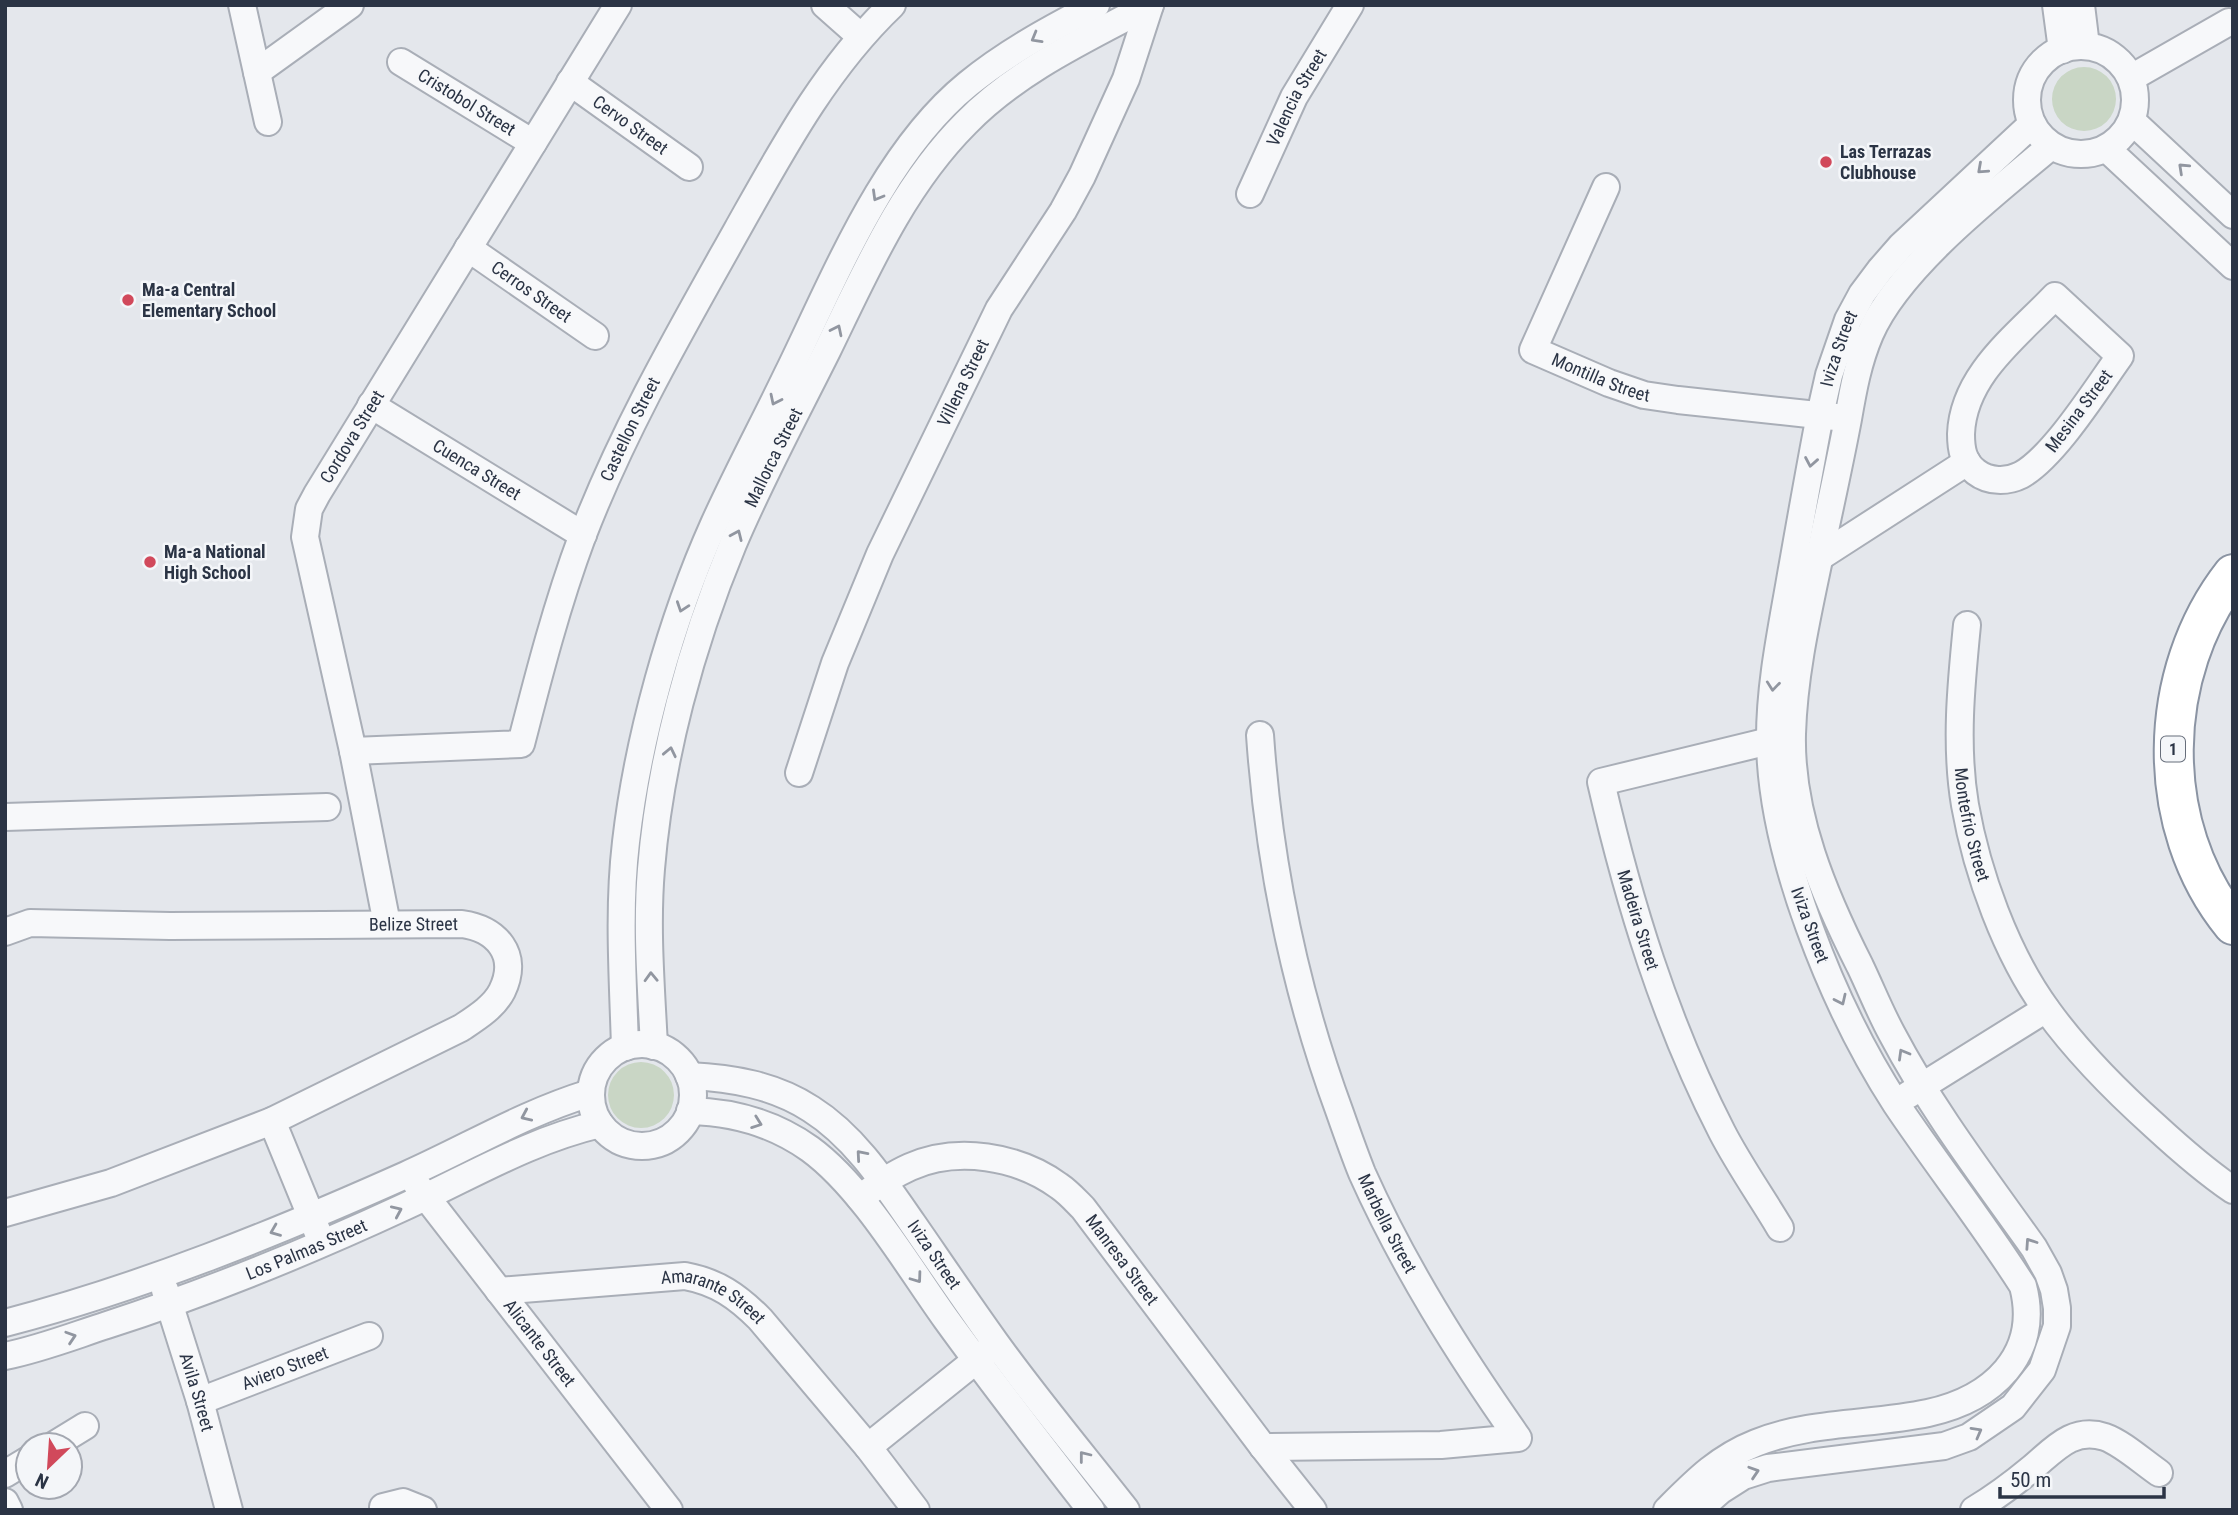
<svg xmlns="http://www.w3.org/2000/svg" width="2238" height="1515" font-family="'Roboto Condensed',sans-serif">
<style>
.green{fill:#c9d6c5}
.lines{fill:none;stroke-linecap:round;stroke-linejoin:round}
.minor-casing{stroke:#a9aeb7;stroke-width:30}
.highway-casing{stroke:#8b94a3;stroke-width:42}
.minor{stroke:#f7f8fa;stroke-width:26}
.highway{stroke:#fff;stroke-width:38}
.oneway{stroke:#9196a0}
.poi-dot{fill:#d1495b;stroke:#f4f6f9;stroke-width:2.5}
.labels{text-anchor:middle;stroke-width:5;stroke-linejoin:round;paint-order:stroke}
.shield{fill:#f4f6f9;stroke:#676e7b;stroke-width:2}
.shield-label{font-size:16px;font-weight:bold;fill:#2b3445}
.street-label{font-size:18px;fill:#2b3445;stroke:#f4f6f9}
.poi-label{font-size:18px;font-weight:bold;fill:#2b3445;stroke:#f4f6f9;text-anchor:start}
</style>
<rect width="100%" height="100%" fill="#e4e7ec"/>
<path class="green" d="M2052 99a32 32 0 1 1 64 0a32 32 0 1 1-64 0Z
M608 1095a33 33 0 1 1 66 0a33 33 0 1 1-66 0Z"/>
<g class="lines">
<defs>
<g id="minor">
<path d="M242 5 268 122"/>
<path d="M825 5 860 36"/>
<path d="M2056 5 2062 50"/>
<path d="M2081 5 2086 46"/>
<circle cx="2081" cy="100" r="54"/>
<path id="s1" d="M401 62 533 143"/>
<path d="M257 72 350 5"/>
<path d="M2131 78 2229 22"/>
<path id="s2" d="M570 82 689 167"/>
<path d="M2132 121 2233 215"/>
<path d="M2107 149 2233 266"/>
<path id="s3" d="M1606 187 1533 350 1609 383 1644 395 1678 400 1836 417"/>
<path id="s4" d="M1250 194 1294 97 1350 5"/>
<path id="s5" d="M468 248 595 336"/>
<path d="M2055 296 2120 356C2097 388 2054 457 2021 475 2007 482 1989 482 1976 472 1963 462 1961 449 1961 434 1963 375 2017 336 2055 296Z"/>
<path id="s6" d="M371 405 583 535"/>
<path d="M1812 562 1967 462"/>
<path id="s7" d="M1967 625C1961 685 1955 746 1965 805 1977 873 2006 954 2047 1010 2078 1053 2116 1091 2155 1126 2180 1149 2205 1171 2233 1190"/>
<path id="s8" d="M1260 735C1269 864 1295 991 1340 1113 1347 1133 1354 1153 1362 1173 1404 1267 1459 1354 1518 1438L1441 1445 1263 1447"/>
<path id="s9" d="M353 751 521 744C539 674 557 604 582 537 623 430 681 330 737 230 782 150 825 69 892 5"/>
<path id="s10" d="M799 773 835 663 880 554 999 309 1063 211 1082 176 1126 79 1150 5"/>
<path d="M5 817 327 807"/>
<path id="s11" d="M387 924 353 751 305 537 309 509 317 494 618 5"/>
<path id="s12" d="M5 932 30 923 170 926 462 924C496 929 520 954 502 991 494 1007 476 1018 461 1028L272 1121 111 1183 5 1213"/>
<circle cx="642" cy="1095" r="51"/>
<path id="s13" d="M654 1046C651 987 646 927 651 869 660 759 691 645 733 544 761 478 795 415 827 351 866 271 902 187 966 123 1018 70 1086 39 1150 5"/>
<path d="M625 1047C623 979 618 910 626 842 638 738 671 620 714 524 737 473 764 423 788 373 835 277 884 152 968 84 1007 52 1052 28 1096 5"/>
<path id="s14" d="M689 1076C732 1078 774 1085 811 1109 854 1136 884 1182 913 1224 940 1263 967 1303 995 1342 1036 1399 1082 1454 1126 1510"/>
<path d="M1908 1095 2046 1009"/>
<path d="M690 1111C733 1112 775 1124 810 1149 862 1187 908 1266 946 1319 993 1384 1042 1447 1091 1510"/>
<path d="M272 1121 318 1233"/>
<path id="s15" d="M417 1185 669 1510"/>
<path id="s16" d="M860 1198C876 1186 892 1175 910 1167 957 1146 1018 1156 1059 1186 1068 1192 1075 1200 1083 1208L1263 1447 1313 1510"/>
<path d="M1780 1228C1761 1196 1739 1165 1722 1132 1665 1021 1629 903 1601 782L1786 737"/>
<path id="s17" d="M165 1290 200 1401 229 1510"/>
<path id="s18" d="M499 1291 685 1276C717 1282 737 1296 760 1319L868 1447 916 1510"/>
<path d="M5 1323C143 1287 276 1233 406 1175 469 1147 522 1114 590 1093"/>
<path id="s19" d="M5 1356C40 1349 73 1336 107 1325 209 1292 307 1252 404 1207 470 1177 528 1141 600 1124"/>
<path id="s20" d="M200 1401 369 1336"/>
<path d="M54 1445 85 1426"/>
<path d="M868 1447 990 1349"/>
<path d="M5 1474 28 1460"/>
<path d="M5 1502 9 1510"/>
<path d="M383 1507 403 1502 423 1510"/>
<path id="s21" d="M1667 1510C1695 1482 1718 1458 1756 1443 1810 1421 1872 1425 1928 1413 1992 1399 2041 1355 2023 1286 1983 1223 1937 1165 1896 1104 1834 1008 1770 853 1770 738 1770 687 1780 637 1789 586 1799 529 1809 472 1820 415L1829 375 1848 320 1862 294 1880 270 1901 246 2032 124"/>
<path d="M1698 1510 1721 1490 1743 1476 1768 1468 1944 1446 1969 1437 2013 1407 2042 1370 2057 1326V1308L2054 1290 2048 1273 2034 1248C1985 1179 1932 1110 1892 1034 1880 1012 1871 989 1860 966 1824 895 1790 815 1792 734 1794 665 1812 596 1825 530 1833 493 1841 456 1848 419 1853 390 1858 362 1870 334 1899 267 1995 193 2051 146"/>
<path d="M1974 1510C1994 1498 2013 1484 2031 1469 2053 1451 2072 1426 2105 1437 2122 1443 2143 1462 2159 1473"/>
</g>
<path id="highway" d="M2233 574C2156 672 2152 826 2233 925"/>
</defs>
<use href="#minor" class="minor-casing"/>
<use href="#highway" class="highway-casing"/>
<use href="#minor" class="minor"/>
<use href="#highway" class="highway"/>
</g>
<defs><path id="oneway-chevron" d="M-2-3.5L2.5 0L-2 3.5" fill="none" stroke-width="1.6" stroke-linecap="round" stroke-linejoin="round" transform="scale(1.75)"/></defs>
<g class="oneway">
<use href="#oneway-chevron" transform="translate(1036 38) rotate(150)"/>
<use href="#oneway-chevron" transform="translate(2183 168) rotate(-137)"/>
<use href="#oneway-chevron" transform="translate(1982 169) rotate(138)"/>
<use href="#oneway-chevron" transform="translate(877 196) rotate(120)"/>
<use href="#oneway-chevron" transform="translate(837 330) rotate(-64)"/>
<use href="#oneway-chevron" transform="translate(775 400) rotate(116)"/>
<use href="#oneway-chevron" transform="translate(1811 462) rotate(100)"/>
<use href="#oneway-chevron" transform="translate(737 535) rotate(-66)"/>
<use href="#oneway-chevron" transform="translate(682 607) rotate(109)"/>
<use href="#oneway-chevron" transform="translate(1773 686) rotate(96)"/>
<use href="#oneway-chevron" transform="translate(670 752) rotate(-78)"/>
<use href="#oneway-chevron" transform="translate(651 977) rotate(-92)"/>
<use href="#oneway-chevron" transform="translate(1841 1000) rotate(65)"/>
<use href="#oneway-chevron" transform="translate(1903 1054) rotate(-120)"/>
<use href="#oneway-chevron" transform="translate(526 1116) rotate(156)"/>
<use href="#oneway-chevron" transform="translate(757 1123) rotate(20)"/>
<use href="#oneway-chevron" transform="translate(861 1155) rotate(-131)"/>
<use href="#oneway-chevron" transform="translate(397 1211) rotate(-24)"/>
<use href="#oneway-chevron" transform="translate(275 1231) rotate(158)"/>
<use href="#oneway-chevron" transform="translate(2030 1243) rotate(-124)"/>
<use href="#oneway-chevron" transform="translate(917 1278) rotate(54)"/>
<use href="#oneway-chevron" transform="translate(71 1337) rotate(-18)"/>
<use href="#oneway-chevron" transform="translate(1977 1432) rotate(-29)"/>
<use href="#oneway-chevron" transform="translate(1084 1456) rotate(-128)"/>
<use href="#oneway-chevron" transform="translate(1754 1472) rotate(-18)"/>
</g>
<g class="poi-dot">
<circle cx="1826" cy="162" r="7"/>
<circle cx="128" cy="300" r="7"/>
<circle cx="150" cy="562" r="7"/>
</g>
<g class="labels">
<rect class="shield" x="2161" y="736.5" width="24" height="25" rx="5"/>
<g class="shield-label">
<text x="2173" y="755">1</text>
</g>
<g class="street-label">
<text dy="6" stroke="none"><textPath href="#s4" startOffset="107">Valencia Street</textPath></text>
<text dy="6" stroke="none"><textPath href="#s1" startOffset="77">Cristobol Street</textPath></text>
<text dy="6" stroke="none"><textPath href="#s2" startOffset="74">Cervo Street</textPath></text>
<text dy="6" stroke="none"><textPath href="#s5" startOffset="77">Cerros Street</textPath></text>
<text dy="6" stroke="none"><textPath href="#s21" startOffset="1477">Iviza Street</textPath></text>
<text dy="6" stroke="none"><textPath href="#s3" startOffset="252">Montilla Street</textPath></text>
<text dy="6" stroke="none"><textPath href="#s10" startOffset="424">Villena Street</textPath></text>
<text transform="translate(2079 411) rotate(-53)" y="6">Mesina Street</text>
<text dy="6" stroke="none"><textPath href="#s9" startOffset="502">Castellon Street</textPath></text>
<text dy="6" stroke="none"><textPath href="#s11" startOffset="508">Cordova Street</textPath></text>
<text dy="6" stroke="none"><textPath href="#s13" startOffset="609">Mallorca Street</textPath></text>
<text dy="6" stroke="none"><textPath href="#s6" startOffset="124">Cuenca Street</textPath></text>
<text dy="6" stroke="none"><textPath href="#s7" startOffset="201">Montefrio Street</textPath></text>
<text transform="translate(1638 920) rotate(73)" y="6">Madeira Street</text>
<text dy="6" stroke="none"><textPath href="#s12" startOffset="410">Belize Street</textPath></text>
<text transform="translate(1810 925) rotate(70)" y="6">Iviza Street</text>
<text dy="6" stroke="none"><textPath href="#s8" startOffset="508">Marbella Street</textPath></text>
<text dy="6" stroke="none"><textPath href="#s19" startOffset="320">Los Palmas Street</textPath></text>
<text dy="6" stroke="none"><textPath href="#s14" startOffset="320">Iviza Street</textPath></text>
<text dy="6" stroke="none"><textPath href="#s16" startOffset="313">Manresa Street</textPath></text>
<text dy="6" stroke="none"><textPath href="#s18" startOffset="220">Amarante Street</textPath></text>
<text dy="6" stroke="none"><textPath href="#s15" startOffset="200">Alicante Street</textPath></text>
<text dy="6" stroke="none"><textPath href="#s20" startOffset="91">Aviero Street</textPath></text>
<text dy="6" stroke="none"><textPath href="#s17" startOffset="107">Avila Street</textPath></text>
</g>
<g class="poi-label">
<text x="1840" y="158">Las Terrazas<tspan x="1840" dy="21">Clubhouse</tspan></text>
<text x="142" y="296">Ma-a Central<tspan x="142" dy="21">Elementary School</tspan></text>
<text x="164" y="558">Ma-a National<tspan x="164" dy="21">High School</tspan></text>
</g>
</g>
<rect width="2238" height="1515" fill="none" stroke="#2b3445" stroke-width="14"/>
<g transform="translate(49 1466) rotate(205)"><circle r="33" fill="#f4f6f9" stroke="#a4a8b1" stroke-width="2"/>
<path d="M0-5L12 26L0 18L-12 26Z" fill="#d1495b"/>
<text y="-10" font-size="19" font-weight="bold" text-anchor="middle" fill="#2b3445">N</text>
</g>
<path d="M2000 1487v10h164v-10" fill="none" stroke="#2b3445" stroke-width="3.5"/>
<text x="2010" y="1487" font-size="21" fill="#2b3445" stroke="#f4f6f9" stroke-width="5" paint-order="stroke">50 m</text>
</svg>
